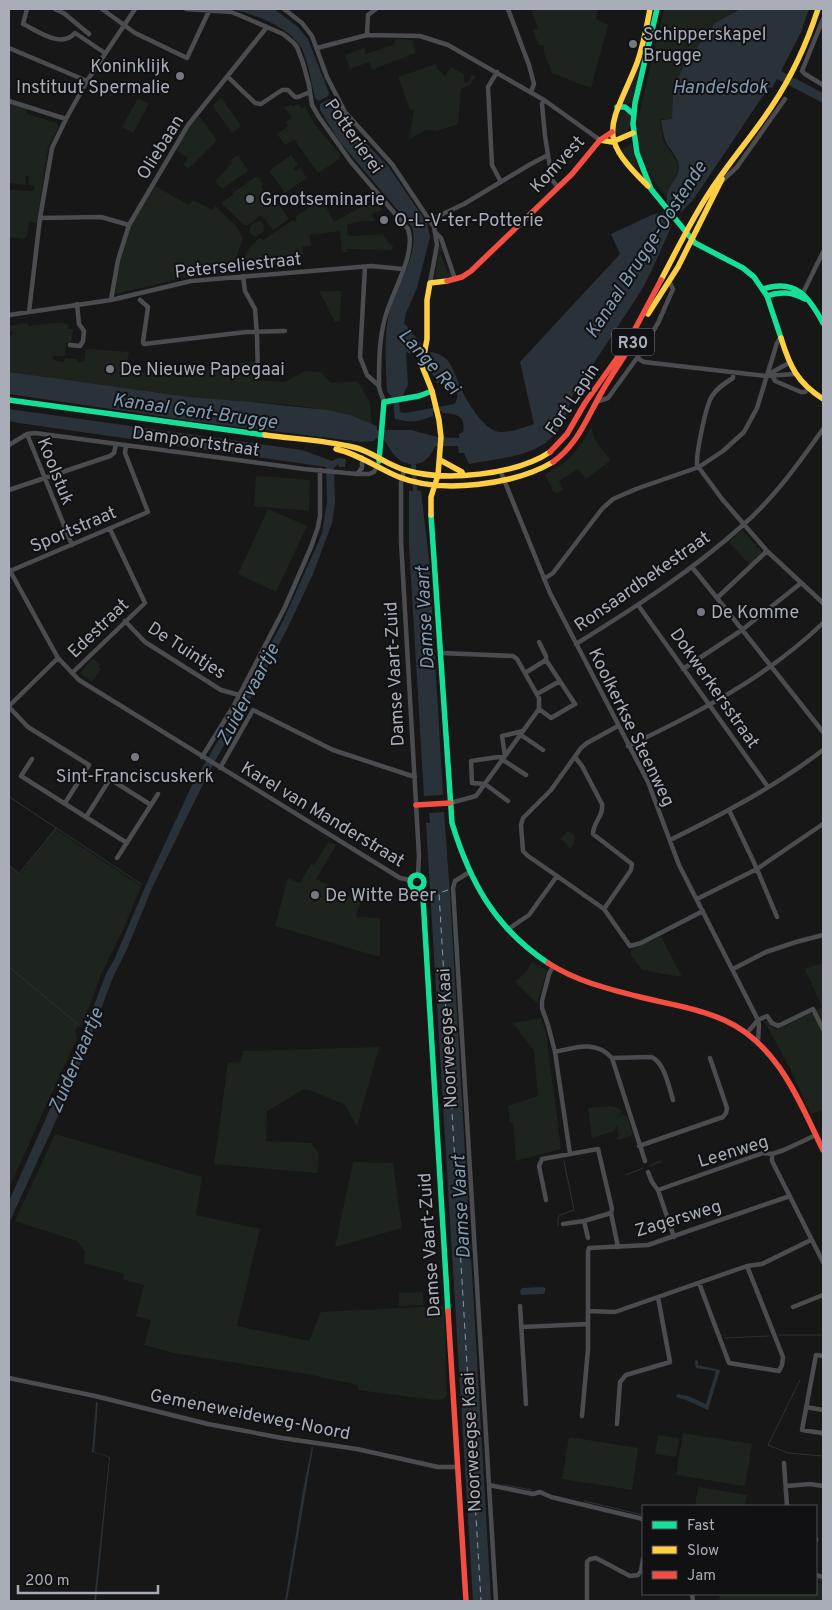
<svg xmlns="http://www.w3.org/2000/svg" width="832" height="1610" font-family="Overpass,sans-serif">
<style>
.green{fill:#1d241e}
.water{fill:#2a3239;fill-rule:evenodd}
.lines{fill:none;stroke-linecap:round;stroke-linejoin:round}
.stream{stroke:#2a3239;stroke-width:1}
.ferry{stroke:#7f9bb3;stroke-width:1;stroke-dasharray:6 5;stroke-linecap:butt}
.street{stroke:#4b4c50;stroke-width:4.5}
.fast{stroke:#16e098;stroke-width:5.5}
.slow{stroke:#ffcf43;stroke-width:5.5}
.jam{stroke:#f24e42;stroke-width:5.5}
.poi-dot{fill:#757880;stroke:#111113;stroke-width:2}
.labels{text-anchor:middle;stroke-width:4;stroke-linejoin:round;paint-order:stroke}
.shield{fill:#111113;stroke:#7b7e86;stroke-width:1}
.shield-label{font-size:16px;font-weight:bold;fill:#a8adb8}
.poi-label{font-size:18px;fill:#a8adb8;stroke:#111113;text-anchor:start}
.street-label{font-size:18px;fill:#a8adb8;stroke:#111113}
.water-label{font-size:19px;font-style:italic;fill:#7f9bb3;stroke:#111113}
</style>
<rect width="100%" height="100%" fill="#171717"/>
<path class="green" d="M531 9H598L596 19 608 25 591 88 552 73 544 52V45H539L533 30 538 28Z
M664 9H738L715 23 684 65 673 91 672 119H660L663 140 679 165 678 171 668 191 667 199 655 183 642 159 639 148 637 123Z
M395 39 413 40 415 53 372 70 369 62 350 69 345 55 364 48 366 54 395 44Z
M645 47 632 102 627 105 624 102V99Z
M436 64 437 68 445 76 451 67 464 74V82L468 83 472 75 476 76 470 85 461 89 458 124 436 131 431 130 424 131 409 139 414 110 410 109 398 77Z
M221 97 241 126 232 133 213 106Z
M138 98 149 104 133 133 122 127Z
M9 103 27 109V114L57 123V125L59 126 48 147 37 223 29 221 27 236 24 239 9 237V190L34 191 35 186 28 185 30 176H25L26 185 9 183Z
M291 104 293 106 298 104 302 109 305 106 316 126 341 155 339 159 318 173 294 139 285 145 277 134 288 126 286 122 292 117 284 108Z
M623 111 627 112C633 119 630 128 625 135L620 136 616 132V118Z
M199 116 217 140 188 169 183 165 188 158 176 150 189 127Z
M632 144 638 169V171L627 160 621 150Z
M238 155 248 171 222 189 215 181 233 162 231 160Z
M291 155 298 165 294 168V170L296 171 300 168 307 178 285 193 269 171Z
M255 177 256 178 258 177 263 184 261 187 267 195 270 193 289 219 273 230 261 215 248 225H244L222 204V202L233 195V193Z
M155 186 189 205 193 200 212 210 215 206 236 226 243 238 236 258 235 272 191 276 116 294 115 293 120 262 130 227Z
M322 199 334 222 363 206 374 204 376 207 379 206 382 210 373 213 372 216 375 221C366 221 355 221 347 225L348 235 355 236 383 234 388 242 393 246 392 250 347 249V252H342L340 231 310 235 311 246 302 247 303 254 284 257 285 264 253 267V270L242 271C243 255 248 247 260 238L263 240 293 220 295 222 297 220 295 217Z
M259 221 263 223 264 231 256 237 250 233 249 231 251 225Z
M440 244 444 251 440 252 447 272 451 271 453 276 442 279 435 277Z
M319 291H341L340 321 335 322Z
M64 322 65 324H69L68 329H81L82 333H81V330L73 329 71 343H66L65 356H52L54 360 64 362 65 358 77 359V362H84L86 349 129 352 127 361 130 369 164 376 180 366 188 365 197 370 256 361 255 380 285 382 305 371 321 372 331 383 357 381 370 402 372 424C317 401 248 403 189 398 129 392 69 381 9 372V337L13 333 9 329V326L27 323 29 326Z
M592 427C591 438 604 451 611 460L586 479 578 469 559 481 563 490 557 493 553 491 545 474C571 462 577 449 592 427Z
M256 476 310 480 309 511 254 506Z
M268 509 307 526 276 592 238 574Z
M742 530 763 553 750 565 729 542Z
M93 658 100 665 98 667 101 669 92 682 80 673Z
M55 829 141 886 122 932 102 972 82 1026 79 1024 75 1031 77 1038 75 1042 9 1188V866L20 875Z
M568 831 575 836 573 845 569 849 567 844 560 839Z
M329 841 336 845 316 879 361 902 356 914 357 917 380 918V957L275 926 288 878 300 883 311 864 314 865Z
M661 936 682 977 642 970 631 955V950Z
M532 962 547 970 537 1003 515 982 525 973Z
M823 963V1110L811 1114 790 1069 765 1022 767 1020 776 1030 822 1007 805 969Z
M541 1018 546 1033 561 1149 516 1161 513 1123H510L508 1106 538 1096 534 1051 513 1023Z
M379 1047 357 1126 345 1105 310 1090 304 1089 267 1111 266 1141 311 1143 319 1154 317 1173 214 1164 228 1063 240 1062 243 1051Z
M611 1106 618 1108 622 1112 616 1120 622 1114 627 1116 633 1135 618 1140 617 1138 619 1137 617 1125 614 1131 592 1138 588 1108Z
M55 1134 202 1177 196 1215 260 1229 237 1326 309 1341 321 1312 444 1306 447 1395 444 1399 434 1400 358 1390V1385L307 1374 174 1353 144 1345 151 1320 136 1316 144 1285 123 1279 124 1274 84 1263 85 1251 77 1241 15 1221Z
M353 1162 393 1163 402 1228 335 1247Z
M423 1292V1305L399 1306V1293Z
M683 1433 752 1444 745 1486 676 1475Z
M658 1435 679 1438 676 1457 655 1454Z
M569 1437 638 1448 632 1490 562 1479Z
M698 1487 747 1495 745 1506H695Z
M816 1582 823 1584V1601H719L720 1594H816Z"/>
<path class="water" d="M228 9H274L297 26 308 39 329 93 328 96 319 101 315 98C311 82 309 64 302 49 291 27 251 12 228 9Z
M740 9H809L801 32 781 71 823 93V103L777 79 772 88 769 87 693 200 681 212H674L669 219 672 225 651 272 641 291 571 398C560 456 517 455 469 464L464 453H459L458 446H436C431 454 426 463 416 464L417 490 421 491 429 559 443 795 424 796 409 545V491H413L411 464C397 463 391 450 384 440L376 438 374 441 362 442 199 422 9 394V372L188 397 252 402 327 410 350 415 377 426V430H411L437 437 459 438V434L463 432C466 415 456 414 442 413V411L433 412V416C418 422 411 423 395 419L393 399 387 391C386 369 384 340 388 318 393 290 421 254 412 227L339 141 320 110V104L329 99H332L345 121 388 166 427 223 430 237 427 249 417 288 406 313 404 323 421 344 419 347 428 356 431 352C451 355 453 371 460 386 465 399 484 431 500 432 511 433 523 427 534 424L520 362 620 254 611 234 654 214 663 213 668 205C663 187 678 181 679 168 680 159 668 148 665 140 663 134 662 126 661 120L672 119 673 90 684 65 715 23ZM414 351 427 363 437 383 453 386 458 396 455 404 405 413 400 412 399 403 408 385 406 352 411 354Z
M9 409 302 450 332 461 338 458 346 459 345 467H339L338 464 334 468 335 503 332 523 313 574 287 629 251 698 211 768 152 888 127 949 113 977 82 1060 50 1134 9 1223V1201L80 1042 106 974 114 960 149 878 192 785 235 712 283 621 318 543 322 533 327 502 326 467 19 423 9 421Z
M444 812 450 894 491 1601H473L426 823H430L429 813Z
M543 1287 545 1288V1292L543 1294 521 1295 520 1291 522 1288Z
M698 1360V1365L720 1370 708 1410 686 1400 676 1397 677 1394 688 1396 706 1404 716 1371 696 1368 695 1361Z
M96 1402 98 1403 94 1452 110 1457 96 1601H94L109 1459 108 1457 92 1452Z
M312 1446 313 1448 287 1601H285L303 1490Z"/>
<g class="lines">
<path class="stream" d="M11 798 141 884
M9 865 19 874 56 828
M9 967 80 1026
M650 1166 661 1161
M626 1175 643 1168
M558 1226V1218L560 1215 574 1210 564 1161
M779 1335H823
M725 1338 769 1336
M800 1380 768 1445 788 1453 823 1456
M505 1485 532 1490
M584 1501 643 1515
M816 1579 823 1581"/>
<path class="ferry" d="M448 890 439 893 481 1601"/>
<path class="street" d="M27 9 23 24C38 31 61 49 75 33L105 53
M55 9 65 14 89 34
M102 9 135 33 187 58 209 11
M186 9 231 12 239 15 283 34 293 42 297 47 303 63 309 85 312 105 319 117 351 162 408 229C417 254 391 293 385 318 379 340 379 362 379 384 378 389 383 397 384 402
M284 9 302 23 312 36 327 77 345 112 392 164 434 227 437 245 430 283
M508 9 529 65 534 84 531 92
M823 19 802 71 805 74 823 85
M367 35 368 15 376 9
M9 48 87 81
M317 48 367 35 420 36 448 45 544 100 600 140
M497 72 488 87 492 165 501 182
M228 77 255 103 261 104 282 90H288L295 97H298L310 92
M544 100 542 104 545 136 552 180 558 187
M9 101 66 119
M721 182 737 167 785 99
M40 218 101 217 129 225
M430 220 464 204 529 165 548 155
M436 233 441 238 455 279
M365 267 360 357 367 375 378 385
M243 276 245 291 255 309 257 336 258 377
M803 293 823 252
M111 300 118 260 129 225 188 125 267 27
M140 300 148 307 143 342 144 344 246 332 285 331
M29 312 40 218 52 148 66 119 87 81 135 9
M9 315 111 300 191 281 371 266 403 269
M70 345 80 346 83 341 84 331 79 324 77 304
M637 358 644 362 766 376 795 374
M733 373V378C725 383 717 388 712 396 706 405 696 453 697 465L722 499 767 551 823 603
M767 375 789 363
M772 375 775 381 801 392H805L808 389
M596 402 608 398 637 358 658 323 673 289 669 281
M27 434 72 545
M9 445 27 434 35 433 304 469 357 474H369L374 472 378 465
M404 470 401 483V541L419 856 418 875
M500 470 550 593 648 782 679 865 758 1020 759 1025 758 1041
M357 474 362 468V457
M9 490 110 456 114 453 116 444
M692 567 717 598 767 551
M9 569 58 658 79 680 400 878 410 880
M10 571 148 512 125 453 126 445
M544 579 553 573 602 509 613 499 636 489 699 467 723 451 744 432 757 408 777 343 781 337
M717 598 823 732
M638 605 768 787
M125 621 145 642 221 690 239 695
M539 642 546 656V660L575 704 551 718 539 709
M576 644C634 608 692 571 743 525 774 498 799 463 823 429
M441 653 513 656 517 659 539 698V709L476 796 450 803
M683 669 742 630 801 583
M72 673 145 603 110 529
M525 673 546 660
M537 694 560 681
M9 706 58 658
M9 707 28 727 89 765 65 803
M521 735 543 750
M628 746C698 713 767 677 823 623
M202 757 233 707 285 607 311 547 318 527 320 516V470
M575 757 582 766 602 804C604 816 593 822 593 834L632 864 631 870 604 909
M32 759 21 776 127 843
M503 760 526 775
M220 768 253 710 333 750 415 777
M508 801 485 784 472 783 471 761 505 756 502 736 523 731
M729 810 757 869 777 917
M86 817 110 779 151 805
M670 840C723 814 776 786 823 750
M117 858 158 794
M468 873 455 881 453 888 496 1601
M557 876 604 909 630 946 641 943 703 911
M697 899 757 869 823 824
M507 930 529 915 557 876 528 856 523 851 521 825 523 818 551 790 581 748 587 743 618 726
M553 966 549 974 542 1001V1008L548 1025 555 1052 570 1154
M733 969 766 952 796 942 823 935
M747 1033 758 1020 767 1016 772 1023 778 1026 813 1009 823 1029
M555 1052C576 1047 596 1040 612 1058L645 1161
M612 1058 651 1057C664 1061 669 1087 673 1100
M639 1146 723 1117 726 1113 727 1108 710 1058
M772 1154V1161L823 1262
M648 1172 652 1182 658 1190 674 1237
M658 1190 763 1153 772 1154 784 1150 816 1135
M546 1200 539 1166 542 1159 598 1149 612 1209 611 1213 584 1221 563 1224
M611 1213 618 1247
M584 1221 588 1238
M699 1283 729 1363 779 1371 782 1365 783 1357 747 1266
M520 1306 526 1404
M793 1307 823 1295
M588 1311 615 1312 747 1266 762 1264 811 1240
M522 1327 588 1324
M823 1356 816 1355 802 1430 822 1433 823 1432
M9 1378 95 1396 208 1424 282 1438 357 1449 438 1467H457
M806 1407 823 1410
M582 1416 588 1349V1252L589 1248 648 1245 790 1196
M617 1424 620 1382 626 1375 670 1362 658 1297
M784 1463 787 1506
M489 1485 533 1494 540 1492 551 1497 643 1519
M786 1486 810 1484 823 1486
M816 1539V1540
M641 1571 643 1559
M816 1575 823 1577
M692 1594 693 1601
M587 1601V1562L590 1559 596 1558 630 1576 638 1575 641 1571"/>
<path class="fast" d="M657 9 635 103 633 124 637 153 651 189 695 243 743 268 754 277 767 296 781 338
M617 107H625L633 114
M763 289C796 278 809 297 823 323
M767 296C781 291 792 292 805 299
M9 400 265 435
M379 461 384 402 419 396 432 391
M431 515 452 823C470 882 495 928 548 963
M410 882a7 7 0 1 1 14 0a7 7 0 1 1-14 0Z
M418 889 423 898 448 1311"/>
<path class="slow" d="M600 140 612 142 633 133
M648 186C596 136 610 128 635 68 643 49 646 29 650 9
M661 280C677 250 692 218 711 190 730 161 753 135 772 106 792 76 807 43 818 9
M648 314 678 267 722 179
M781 338C790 367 797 382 823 399
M265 435C294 439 324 440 353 447 372 451 386 465 405 470 444 482 516 475 550 452
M336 449C359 454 377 468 399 477 441 494 514 485 553 462
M440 460 462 472 463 475
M431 515V497L438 475 441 437 439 420 432 391 422 366 427 339V300L430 283 447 281"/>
<path class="jam" d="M447 281 462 277 471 271 572 174 600 140 612 132
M550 452 567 434 585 403 627 344 661 280
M553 462C579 443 587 417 603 390 613 372 626 355 636 337
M416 805 450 803
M548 963C576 981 608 989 640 997 668 1004 697 1008 724 1020 778 1044 799 1101 823 1150
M448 1311 466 1601"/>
</g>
<g class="poi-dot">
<circle cx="633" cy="44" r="5"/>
<circle cx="180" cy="76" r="5"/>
<circle cx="250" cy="199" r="5"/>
<circle cx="384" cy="220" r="5"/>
<circle cx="110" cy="369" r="5"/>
<circle cx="701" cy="612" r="5"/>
<circle cx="135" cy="757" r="5"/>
<circle cx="315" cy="895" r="5"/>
</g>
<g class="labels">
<rect class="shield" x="612" y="328.5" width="42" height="27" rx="4"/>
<g class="shield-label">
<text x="633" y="348">R30</text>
</g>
<g class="poi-label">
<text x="643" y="40">Schipperskapel<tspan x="643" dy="21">Brugge</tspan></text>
<text x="170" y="72" text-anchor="end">Koninklijk<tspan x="170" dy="21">Instituut Spermalie</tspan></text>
<text x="260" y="205">Grootseminarie</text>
<text x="394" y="226">O-L-V-ter-Potterie</text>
<text x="120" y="375">De Nieuwe Papegaai</text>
<text x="711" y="618">De Komme</text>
<text x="135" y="782" text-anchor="middle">Sint-Franciscuskerk</text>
<text x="325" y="901">De Witte Beer</text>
</g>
<g class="street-label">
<text transform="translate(354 136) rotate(55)" y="6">Potterierei</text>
<text transform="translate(160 147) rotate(-58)" y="6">Oliebaan</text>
<text transform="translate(557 164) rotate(-47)" y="6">Komvest</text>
<text transform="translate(238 265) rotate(-6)" y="6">Peterseliestraat</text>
<text transform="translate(572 399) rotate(-56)" y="6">Fort Lapin</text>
<text transform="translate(196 441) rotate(8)" y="6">Dampoortstraat</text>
<text transform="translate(56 471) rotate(68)" y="6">Koolstuk</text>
<text transform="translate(73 529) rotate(-23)" y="6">Sportstraat</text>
<text transform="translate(642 581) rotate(-35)" y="6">Ronsaardbekestraat</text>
<text transform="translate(98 628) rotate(-44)" y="6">Edestraat</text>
<text transform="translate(187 650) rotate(33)" y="6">De Tuintjes</text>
<text transform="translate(394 674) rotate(-93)" y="6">Damse Vaart-Zuid</text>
<text transform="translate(715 688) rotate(55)" y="6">Dokwerkersstraat</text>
<text transform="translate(632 727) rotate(64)" y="6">Koolkerkse Steenweg</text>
<text transform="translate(323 814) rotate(31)" y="6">Karel van Manderstraat</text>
<text transform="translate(447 1038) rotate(-93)" y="6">Noorweegse Kaai</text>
<text transform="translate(733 1151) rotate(-17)" y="6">Leenweg</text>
<text transform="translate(678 1218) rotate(-17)" y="6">Zagersweg</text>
<text transform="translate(429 1245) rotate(-94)" y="6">Damse Vaart-Zuid</text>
<text transform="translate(250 1414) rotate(11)" y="6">Gemeneweideweg-Noord</text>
<text transform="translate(471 1442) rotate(-93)" y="6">Noorweegse Kaai</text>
</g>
<g class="water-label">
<text x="720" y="93">Handelsdok</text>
<text transform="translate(645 249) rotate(-57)" y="7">Kanaal Brugge-Oostende</text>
<text transform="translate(430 361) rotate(48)" y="7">Lange Rei</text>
<text transform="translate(195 410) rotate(8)" y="7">Kanaal Gent-Brugge</text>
<text transform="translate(424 618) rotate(-93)" y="7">Damse Vaart</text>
<text transform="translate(247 694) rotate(-62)" y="7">Zuidervaartje</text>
<text transform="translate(75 1060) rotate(-67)" y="7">Zuidervaartje</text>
<text transform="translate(460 1207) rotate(-93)" y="7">Damse Vaart</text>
</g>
</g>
<rect width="832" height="1610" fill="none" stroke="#a8adb8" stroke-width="20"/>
<rect x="642" y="1505" width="175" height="90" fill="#111113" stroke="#4d4f55"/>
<rect x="652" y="1521" width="25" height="8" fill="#16e098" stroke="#4d4f55"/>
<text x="687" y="1530" font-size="15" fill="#a8adb8">Fast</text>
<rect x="652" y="1546" width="25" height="8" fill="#ffcf43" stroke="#4d4f55"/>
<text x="687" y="1555" font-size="15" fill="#a8adb8">Slow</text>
<rect x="652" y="1571" width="25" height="8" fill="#f24e42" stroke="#4d4f55"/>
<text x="687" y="1580" font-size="15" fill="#a8adb8">Jam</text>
<path d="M18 1585v8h140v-8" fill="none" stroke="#a8adb8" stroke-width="2.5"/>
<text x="25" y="1585" font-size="15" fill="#a8adb8" stroke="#111113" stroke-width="4" paint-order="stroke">200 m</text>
</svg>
